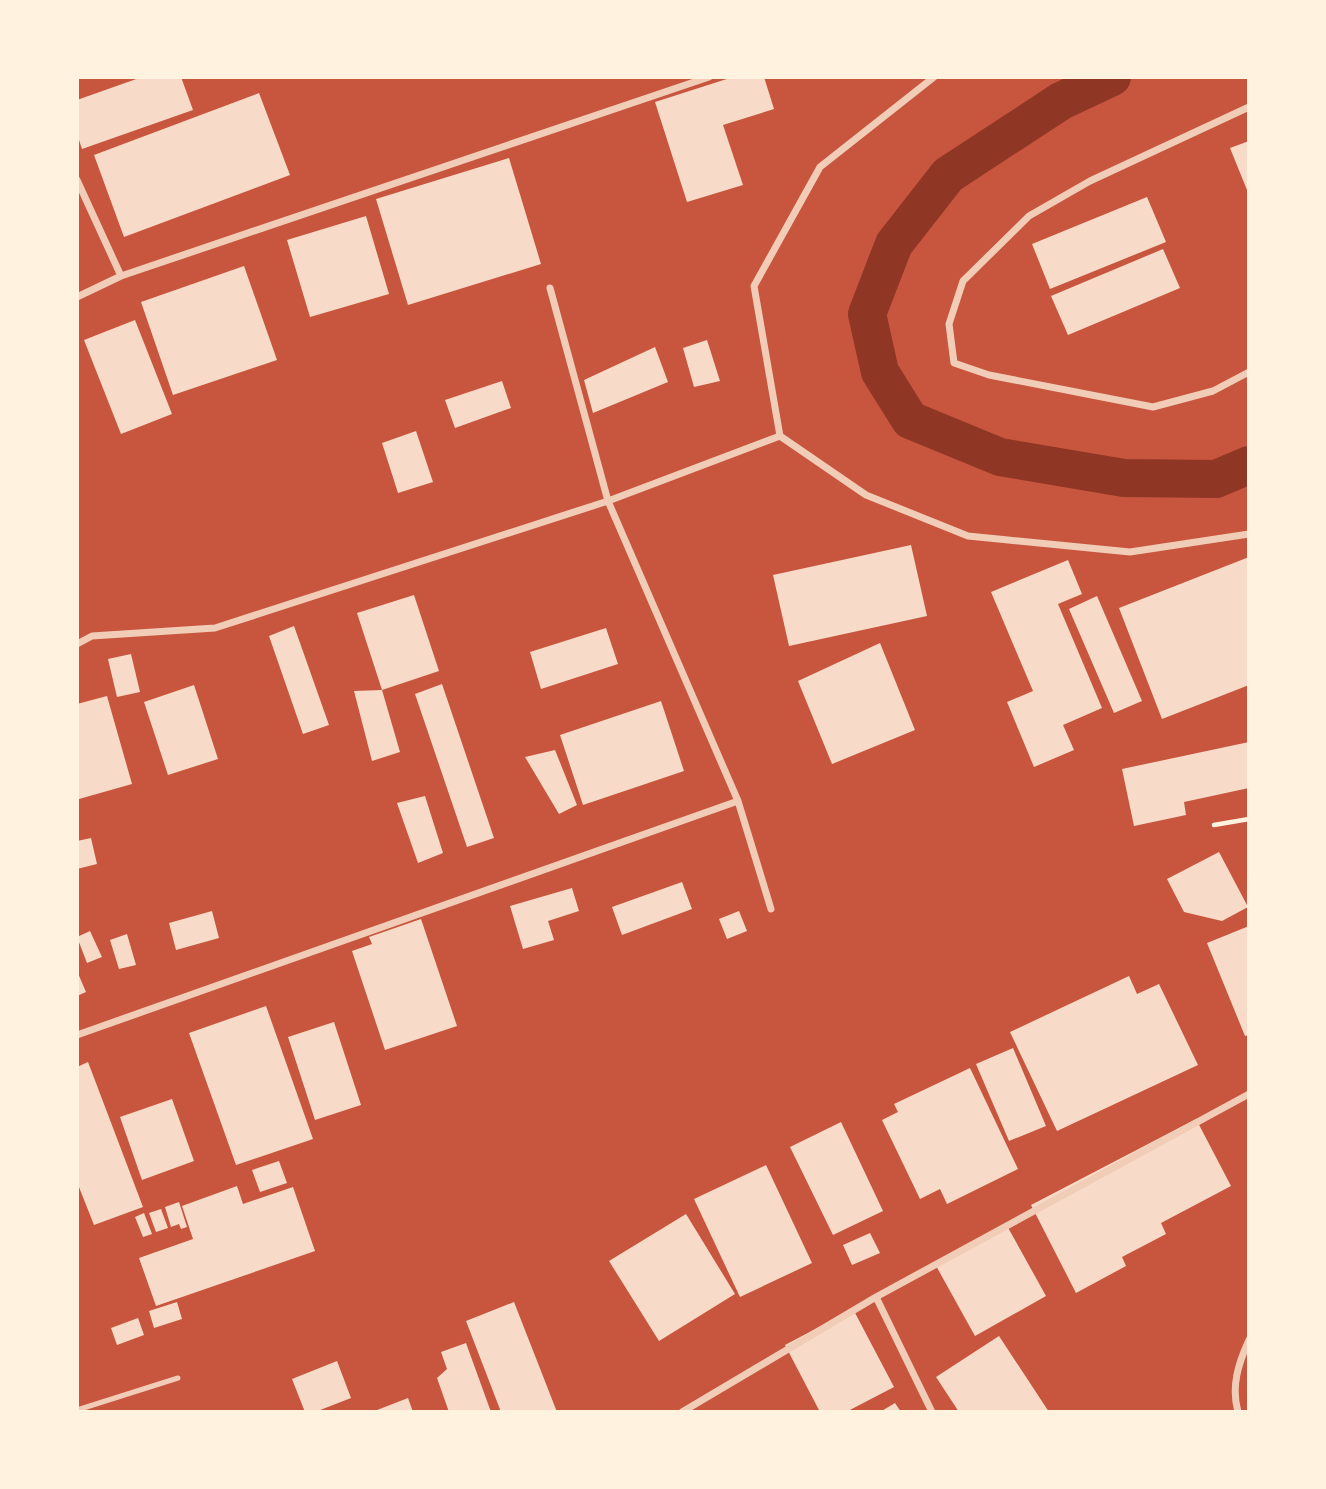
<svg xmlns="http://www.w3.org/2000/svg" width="1326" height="1489" font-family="'Open Sans',sans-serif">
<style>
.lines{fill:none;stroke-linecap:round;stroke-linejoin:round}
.canal{stroke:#8f3625;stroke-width:38}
.building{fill:#f7dbc8}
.path{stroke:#fff3e0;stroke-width:4.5}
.service{stroke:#f1ccb7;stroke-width:5}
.minor{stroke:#f1ccb7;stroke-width:7}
</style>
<rect width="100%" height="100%" fill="#c8553d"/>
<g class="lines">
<path class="canal" d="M1112 77 1061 101 948 175 894 244 867 314 880 372 910 420 1000 457 1124 478 1216 479 1249 465"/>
</g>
<path class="building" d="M142 77H181L193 110 82 149 77 134V100Z
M733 77H764L774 109 723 125 743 185 687 202 655 102Z
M259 93 290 175 124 237 94 155Z
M1249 141V195L1230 148Z
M509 158 541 264 408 305 376 199Z
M1147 197 1166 242 1050 289 1032 244Z
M366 216 389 294 310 317 287 240Z
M1163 249 1180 288 1068 335 1051 296Z
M244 266 277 360 173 395 141 302Z
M135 320 172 414 121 434 84 340Z
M707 340 720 381 694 387 683 348Z
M655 347 668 382 593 413 584 380Z
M502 381 511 408 455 428 445 400Z
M416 431 433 482 398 493 382 443Z
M911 545 927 616 789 646 773 575Z
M1249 557V685L1162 719 1119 608Z
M1068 560 1082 594 1058 604 1102 708 1063 725 1074 750 1034 767 1007 702 1033 691 991 592Z
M414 595 439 671 382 690 357 613Z
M1097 596 1142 701 1114 713 1069 609Z
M294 626 329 725 303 734 269 636Z
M606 628 618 664 541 689 530 652Z
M880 643 915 730 832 764 798 681Z
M131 654 140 692 117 697 108 659Z
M442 684 494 838 467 847 415 694Z
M194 685 218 759 168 775 144 702Z
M382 690 400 752 372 761 354 691Z
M107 696 132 784 79 799 77 704Z
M661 701 684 771 583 805 560 735Z
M1249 742V788L1184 802 1186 815 1134 826 1122 769Z
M555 750 577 805 559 814 525 757Z
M425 796 443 853 418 863 397 803Z
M91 838 97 864 77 869V841Z
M1219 852 1248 907 1222 921 1184 912 1167 879Z
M682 882 692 909 622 935 612 907Z
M572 888 579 911 548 921 554 940 523 949 510 906Z
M212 911 219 938 176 950 169 923Z
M739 911 747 931 727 939 719 919Z
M421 919 457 1026 385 1050 352 951 372 944 369 937Z
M1249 926V1035L1245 1036 1207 943Z
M90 931 102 957 87 963 77 937Z
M127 934 136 965 119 969 110 940Z
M77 971 86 992 77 996Z
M1129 976 1137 994 1159 984 1198 1065 1057 1131 1010 1032Z
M266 1006 313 1139 236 1165 189 1033Z
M334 1022 361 1105 315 1120 288 1037Z
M1013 1048 1046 1126 1009 1141 976 1064Z
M88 1062 143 1207 94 1225 77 1182V1067Z
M970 1068 1018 1169 947 1204 940 1189 920 1199 882 1120 898 1112 894 1104Z
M172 1099 194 1161 142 1180 120 1117Z
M1196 1119 1231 1186 1161 1223 1166 1234 1122 1257 1126 1266 1076 1293 1031 1205Z
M841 1122 883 1211 833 1235 790 1147Z
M279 1161 287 1183 260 1192 252 1170Z
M766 1165 812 1263 740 1297 694 1199Z
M237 1186 243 1204 293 1187 315 1251 156 1306 139 1258 193 1239 182 1206Z
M179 1202 187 1227 181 1229 179 1224 171 1227 165 1207Z
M161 1209 168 1228 156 1232 149 1213Z
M144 1213 152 1234 143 1237 135 1217Z
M686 1214 735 1294 659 1341 609 1261Z
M1006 1224 1046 1296 975 1336 935 1264Z
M870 1233 880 1253 852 1265 843 1245Z
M177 1302 182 1319 154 1328 149 1311Z
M514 1302 557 1412H501L466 1321Z
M853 1309 894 1387 846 1412H820L785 1345Z
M138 1318 144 1335 117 1345 111 1328Z
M999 1336 1049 1412H959L936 1377Z
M466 1343 491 1412H449L437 1378 447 1369 441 1352Z
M337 1361 351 1398 315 1412H305L292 1379Z
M408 1398 413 1412H372Z
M895 1403 901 1412H880Z"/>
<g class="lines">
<path class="path" d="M1214 825 1249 819"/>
<path class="service" d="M77 1410 178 1378"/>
<path class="minor" d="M934 77 820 167 754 286 780 436 866 495 968 536 1130 552 1249 534
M1249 107 1090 181 1029 216 963 281 949 324 954 363 989 375 1153 407 1213 391 1249 372
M77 180 121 276
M550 288 608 501 738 801 771 909
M77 297 121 276 709 77
M77 644 92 636 215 628 608 501 780 436
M77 1035 738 801
M876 1297 932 1412
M682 1412 876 1297 1249 1094
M1238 1412C1231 1387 1238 1364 1249 1340"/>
</g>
<rect width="1326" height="1489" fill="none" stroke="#fff3e0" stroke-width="158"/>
</svg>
